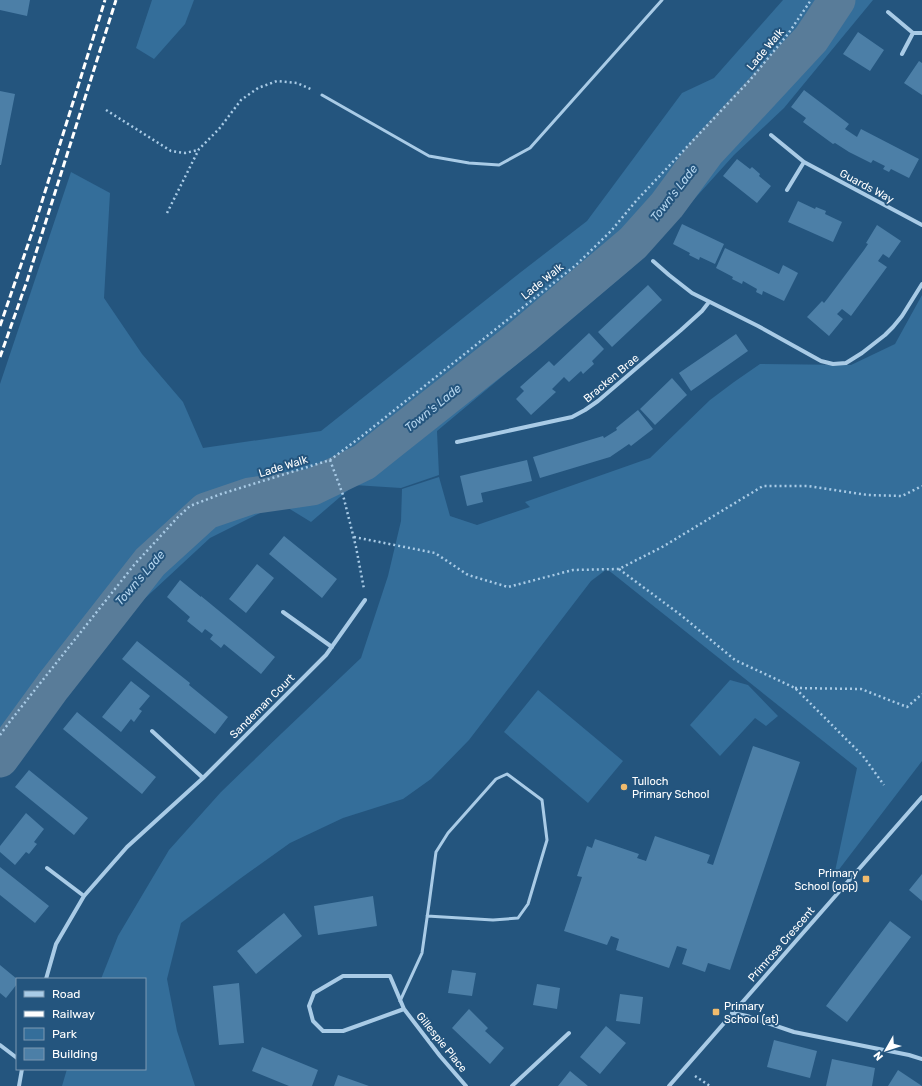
<svg xmlns="http://www.w3.org/2000/svg" width="922" height="1086" font-family="Rubik,sans-serif">
<style>
.green{fill:#346e9a}
.lines{fill:none;stroke-linecap:round;stroke-linejoin:round}
.river{stroke:#597c99;stroke-width:37}
.building{fill:#4c7fa7}
.path{stroke:#a9cbe6;stroke-width:2.5;stroke-dasharray:2 3;stroke-linecap:butt}
.lane{stroke:#a9cbe6;stroke-width:3}
.street{stroke:#a9cbe6;stroke-width:4}
.rail{stroke:#fff;stroke-width:3;stroke-dasharray:7 3;stroke-linecap:butt}
.poi-dot{fill:#f0bb6d;stroke:#24557e;stroke-width:1.5}
.labels{text-anchor:middle;stroke-width:4;stroke-linejoin:round;paint-order:stroke}
.street-label{font-size:11px;fill:#fff;stroke:#24557e}
.poi-label{font-size:11px;fill:#fff;stroke:#24557e;text-anchor:start}
.water-label{font-size:12px;font-style:italic;fill:#b4d5ee;stroke:#24557e}
</style>
<rect width="100%" height="100%" fill="#24557e"/>
<path class="green" d="M152 0H194L185 24 154 59 136 48Z
M783 0H873L784 108 734 155 632 268 437 431 439 475 401 488 354 485 311 522 280 503 210 538 85 654 0 777V384L71 172 110 193 104 298 142 354 183 402 203 448 321 431 521 272 587 221 682 93 714 78Z
M922 295V761L834 876 857 768 607 569 591 581 469 740 431 779 403 799 343 818 290 843 241 878 181 923 167 979 177 1031 195 1086H62L67 1069H145V979H101L118 936 169 850 221 792 282 733 361 658 388 576 401 521 402 489 439 477 450 516 477 525 530 507 525 502 650 458 710 400 734 382 760 364 851 365 895 344Z
M730 680 748 685 778 716 766 726 755 718 720 756 690 725Z
M538 690 623 761 588 803 504 732Z"/>
<g class="lines">
<path class="river" d="M0 759 53 686 150 562 206 511 250 496 312 487 364 462 389 442 523 336 633 243 667 205 706 152 811 39 837 0"/>
</g>
<path class="building" d="M0 0H30L27 16 0 10Z
M858 32 884 50 870 71 843 54Z
M919 61 922 63V95L904 83Z
M804 90 849 124 845 129 857 137 861 129 919 159 909 178 891 169 889 172 883 169 885 166 873 160 871 163 849 152 835 143 833 144 803 122 806 118 791 107Z
M0 91 15 94 1 165H0Z
M737 159 750 169 752 167 760 174 759 176 771 186 757 203 723 176Z
M798 201 815 209 816 207 826 211 825 214 842 222 833 242 788 222Z
M682 224 724 244 715 264 700 257 699 260 689 255 690 253 673 244Z
M877 225 901 241 889 258 883 254 878 261 887 267 851 316 842 309 837 314 843 319 829 336 807 317 822 301 824 303 828 298 864 250 868 244 866 243Z
M725 248 779 274 783 265 798 273 784 301 763 291 762 295 756 292 757 289 743 281 742 284 732 279 733 277 716 268Z
M648 285 662 300 612 347 598 332Z
M589 333 604 349 592 361 594 364 583 374 581 371 569 382 564 377 552 389 556 392 531 415 516 399 524 391 520 387 549 361 554 366Z
M736 334 748 351 691 391 679 373Z
M672 378 687 395 655 425 640 409Z
M638 410 653 429 631 446 629 444 610 457 540 478 533 457 603 436 604 438 617 430 616 428Z
M527 460 532 481 481 493 483 502 467 506 460 476Z
M284 536 337 579 322 598 269 554Z
M257 564 274 578 246 613 229 599Z
M180 580 201 597V596L275 657 261 674 224 644 221 648 210 639 213 635 205 629 202 633 187 621 190 617 167 597Z
M137 641 190 683 189 685 228 717 215 734 122 659Z
M131 681 150 696 139 709 142 711 134 722 131 719 121 732 102 717Z
M77 712 156 777 142 794 63 729Z
M753 746 800 762 730 970 708 963 705 972 682 964 687 949 677 946 669 968 616 950 619 939 611 936 607 945 564 931 582 877 577 876 587 846 592 848 595 839 639 854 637 858 646 861 655 836 710 855 707 863 713 865Z
M29 770 88 818 74 835 15 787Z
M26 813 44 829 34 842 37 844 29 854 26 852 15 865 0 852V846Z
M0 867 49 906 35 923 0 895Z
M922 874V901L909 890Z
M373 896 377 926 318 935 314 906Z
M284 913 302 936 256 974 237 951Z
M890 921 911 937 847 1022 826 1006Z
M0 965 17 979V984L6 998 0 993Z
M452 970 476 973 472 996 448 993Z
M239 983 244 1043 219 1045 213 986Z
M537 984 560 988 557 1009 533 1005Z
M620 994 643 997 640 1024 616 1021Z
M469 1009 488 1028 485 1031 504 1048 490 1064 452 1028Z
M606 1026 626 1043 600 1074 580 1057Z
M774 1040 817 1051 810 1078 767 1067Z
M262 1047 318 1070 312 1086H289L252 1071Z
M832 1059 875 1068 872 1086H826Z
M898 1070 922 1086H888Z
M570 1071 588 1086H558Z
M338 1075 369 1086H334Z"/>
<g class="lines">
<path class="path" d="M106 110 171 151 185 153 198 150
M167 213 199 149 219 129 241 100 258 88 277 81 297 83 313 90
M330 460 343 495 356 547 364 589
M354 537 435 553 468 575 508 587 573 570 619 569 664 546 763 486H808L868 495 902 496 922 486
M619 569 682 616 735 660 795 688 863 756 884 785
M795 688 861 689 907 707 922 694
M0 735 11 720 134 565 178 517 190 506 221 494 330 460 362 436 576 265 611 231 636 201 750 80 788 34 811 0
M695 1076 710 1086"/>
<path class="lane" d="M322 95 429 156 469 163 499 165 530 148 662 0
M400 1001 422 953 429 904 436 852 448 833 496 779 507 774 542 800 547 840 528 904 518 918 493 920 427 916"/>
<path class="street" d="M888 12 913 33H922
M902 54 913 33
M771 135 804 162 922 225
M787 190 804 162
M653 261 669 275 692 293 758 326 821 361 833 364 846 363 862 353 885 335 893 327 902 316 922 284
M457 442 572 417 585 410 598 401 681 330 702 311 709 302
M283 612 332 647
M152 731 203 778
M47 868 84 896
M46 979 56 944 84 896 127 847 203 778 326 655 365 600
M404 1009 343 1031H323L313 1021 309 1006 314 993 343 976H390L404 1009 440 1056 466 1086
M732 1013 747 1016 794 1032 909 1055 922 1059
M0 1045 17 1058
M19 1086 22 1069
M512 1086 569 1033
M669 1086 922 797"/>
<path class="rail" d="M0 326 34 227 105 0
M0 357 27 281 116 0"/>
</g>
<g class="poi-dot">
<circle cx="624" cy="787" r="4"/>
<rect x="862" y="875" width="8" height="8" rx="2"/>
<rect x="712" y="1008" width="8" height="8" rx="2"/>
</g>
<g class="labels">
<g class="street-label">
<text transform="translate(765 49) rotate(-50)" y="4">Lade Walk</text>
<text transform="translate(867 186) rotate(28)" y="4">Guards Way</text>
<text transform="translate(542 281) rotate(-39)" y="4">Lade Walk</text>
<text transform="translate(611 378) rotate(-40)" y="4">Bracken Brae</text>
<text transform="translate(283 466) rotate(-17)" y="4">Lade Walk</text>
<text transform="translate(262 706) rotate(-45)" y="4">Sandeman Court</text>
<text transform="translate(781 944) rotate(-49)" y="4">Primrose Crescent</text>
<text transform="translate(442 1042) rotate(51)" y="4">Gillespie Place</text>
</g>
<g class="poi-label">
<text x="632" y="785">Tulloch<tspan x="632" dy="13">Primary School</tspan></text>
<text x="858" y="877" text-anchor="end">Primary<tspan x="858" dy="13">School (opp)</tspan></text>
<text x="724" y="1010">Primary<tspan x="724" dy="13">School (at)</tspan></text>
</g>
<g class="water-label">
<text transform="translate(674 193) rotate(-52)" y="4">Town's Lade</text>
<text transform="translate(433 408) rotate(-39)" y="4">Town's Lade</text>
<text transform="translate(140 578) rotate(-49)" y="4">Town's Lade</text>
</g>
</g>
<rect x="16" y="978" width="130" height="92" fill="#24557e" stroke="#7c99b2"/>
<rect x="24" y="991" width="20" height="6" fill="#a9cbe6" stroke="#7c99b2"/>
<text x="52" y="998" font-size="12" fill="#ffffff">Road</text>
<rect x="24" y="1011" width="20" height="6" fill="#ffffff" stroke="#7c99b2"/>
<text x="52" y="1018" font-size="12" fill="#ffffff">Railway</text>
<rect x="24" y="1028" width="20" height="12" fill="#346e9a" stroke="#7c99b2"/>
<text x="52" y="1038" font-size="12" fill="#ffffff">Park</text>
<rect x="24" y="1048" width="20" height="12" fill="#4c7fa7" stroke="#7c99b2"/>
<text x="52" y="1058" font-size="12" fill="#ffffff">Building</text>
<g transform="translate(886 1050) rotate(231)" stroke="#24557e" stroke-width="3" paint-order="stroke">
<path d="M0-3L7 15L0 10L-7 15Z" fill="#ffffff"/>
<text y="-6" font-size="11" font-weight="bold" text-anchor="middle" fill="#ffffff">N</text>
</g>
</svg>
